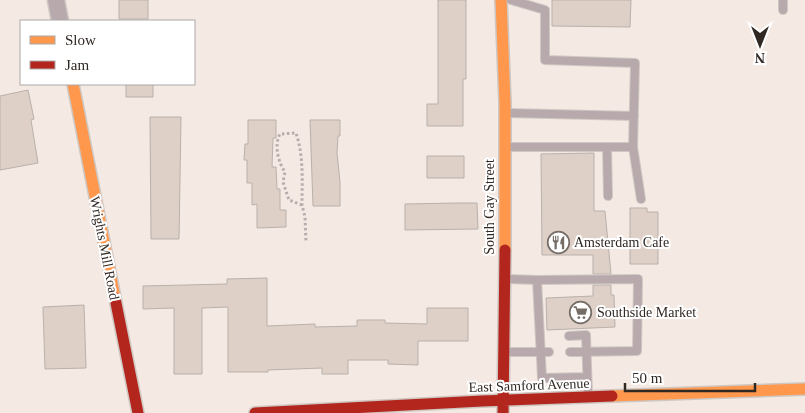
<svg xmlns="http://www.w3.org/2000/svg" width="805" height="413" font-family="Georgia,serif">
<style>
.building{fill:#dfd0c7;stroke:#b9b1ac}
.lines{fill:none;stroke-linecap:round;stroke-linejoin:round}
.lane-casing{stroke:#cfc7c2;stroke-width:10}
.street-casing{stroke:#cfc7c2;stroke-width:19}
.slow-casing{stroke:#cfc7c2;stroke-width:14}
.jam-casing{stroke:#cfc7c2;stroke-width:14}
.path{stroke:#b8adac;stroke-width:3;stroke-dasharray:2.5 2.5;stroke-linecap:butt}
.lane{stroke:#b8a9ac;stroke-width:8}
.street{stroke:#b8a9ac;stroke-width:16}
.slow{stroke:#ff974d;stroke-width:11}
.jam{stroke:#b3261e;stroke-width:11}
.labels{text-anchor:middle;stroke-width:4;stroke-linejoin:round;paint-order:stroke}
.street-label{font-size:14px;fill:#302823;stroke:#fff}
.poi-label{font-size:14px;fill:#302823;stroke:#fff;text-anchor:start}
</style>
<rect width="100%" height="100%" fill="#f4e9e3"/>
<path class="building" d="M119 0H148V19H119Z
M438 0H466V79H463V126H427V104H438Z
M552 0H631L630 27 552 26Z
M126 84H153V97H126Z
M28 90 34 119 31 120 38 163 0 170V96Z
M150 117H181L179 239H151Z
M248 120H276V138H273L272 167H276L277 189H280V210H286V227L257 228V204L252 205V183H247V160H244L245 144H248Z
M310 120H340V136H338L337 153 340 182V206H313Z
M594 153V211H605L611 274H593V255H542L541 154Z
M427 156H464V178H427Z
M457 203H477L478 229 405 230V204Z
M630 208H647V212H658V264H630Z
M267 278V326L315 324V327L357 326V320H385V323L427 324V308H468V341H418V365L388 364V360H348V374H322V368L268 370V372H228V307L202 308V374H174V308L143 309V286L227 284V279Z
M593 285H611V295H614L615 327 547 330 546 298 593 296Z
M84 305 86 368 45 369 43 307Z"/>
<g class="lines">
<defs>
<path id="lane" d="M511 0 545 10V60L635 63 633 147 641 199
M783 10V0
M506 113 634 116
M506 147H633
M607 148 608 196
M507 279 537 280
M569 336 586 335 588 395
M505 352H549
M570 352 637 351 638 279 537 280 542 378 587 377"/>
<path id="street" d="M56 0 60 21"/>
<path id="slow" d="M501 0 505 103V250
M73 84 115 298
M612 396 805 389"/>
<path id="jam" d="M115 298 138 413
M255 413 482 401 612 396
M503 413 505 250"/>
</defs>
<use href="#lane" class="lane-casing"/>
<use href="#street" class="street-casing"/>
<use href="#slow" class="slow-casing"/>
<use href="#jam" class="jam-casing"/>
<path class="path" d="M302 205 289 200 283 182 285 172C278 162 274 145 280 134L296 133C304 157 302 181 302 205L305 217 306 242"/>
<use href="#lane" class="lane"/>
<use href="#street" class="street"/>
<use href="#slow" class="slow"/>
<use href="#jam" class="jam"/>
</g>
<defs>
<symbol id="restaurant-ring" viewBox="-11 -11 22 22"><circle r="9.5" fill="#fff" stroke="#756c66" stroke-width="1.5"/><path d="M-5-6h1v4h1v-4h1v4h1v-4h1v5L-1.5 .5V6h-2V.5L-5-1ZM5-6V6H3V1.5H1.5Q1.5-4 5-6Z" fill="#756c66"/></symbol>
<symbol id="supermarket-ring" viewBox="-11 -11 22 22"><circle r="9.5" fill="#fff" stroke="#756c66" stroke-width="1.5"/><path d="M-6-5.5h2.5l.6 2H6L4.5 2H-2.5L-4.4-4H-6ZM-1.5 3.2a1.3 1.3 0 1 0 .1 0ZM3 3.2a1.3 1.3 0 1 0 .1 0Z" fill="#756c66"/></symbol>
</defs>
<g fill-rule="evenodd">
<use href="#restaurant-ring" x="546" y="230" width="25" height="25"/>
<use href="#supermarket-ring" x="568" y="300" width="25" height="25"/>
</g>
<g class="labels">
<g class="street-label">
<text transform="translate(489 207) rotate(-90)" y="5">South Gay Street</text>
<text transform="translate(105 248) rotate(79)" y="5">Wrights Mill Road</text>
<text transform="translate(529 385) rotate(-2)" y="5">East Samford Avenue</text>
</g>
<g class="poi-label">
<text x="574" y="247">Amsterdam Cafe</text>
<text x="597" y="317">Southside Market</text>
</g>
</g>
<rect x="20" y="20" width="175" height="65" fill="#ffffff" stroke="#aca9a7"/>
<rect x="30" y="36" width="25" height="8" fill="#ff974d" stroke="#aca9a7"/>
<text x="65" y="45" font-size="15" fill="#302823">Slow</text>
<rect x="30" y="61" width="25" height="8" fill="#b3261e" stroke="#aca9a7"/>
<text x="65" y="70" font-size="15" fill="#302823">Jam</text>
<g transform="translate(760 45) rotate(180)" stroke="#ffffff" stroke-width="4" paint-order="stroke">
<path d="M0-4L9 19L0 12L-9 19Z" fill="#302823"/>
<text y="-8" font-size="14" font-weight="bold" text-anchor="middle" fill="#302823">N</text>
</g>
<path d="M625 383v8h130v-8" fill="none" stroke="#302823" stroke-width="2.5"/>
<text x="632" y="383" font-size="15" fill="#302823" stroke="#ffffff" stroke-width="4" paint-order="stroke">50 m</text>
</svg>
